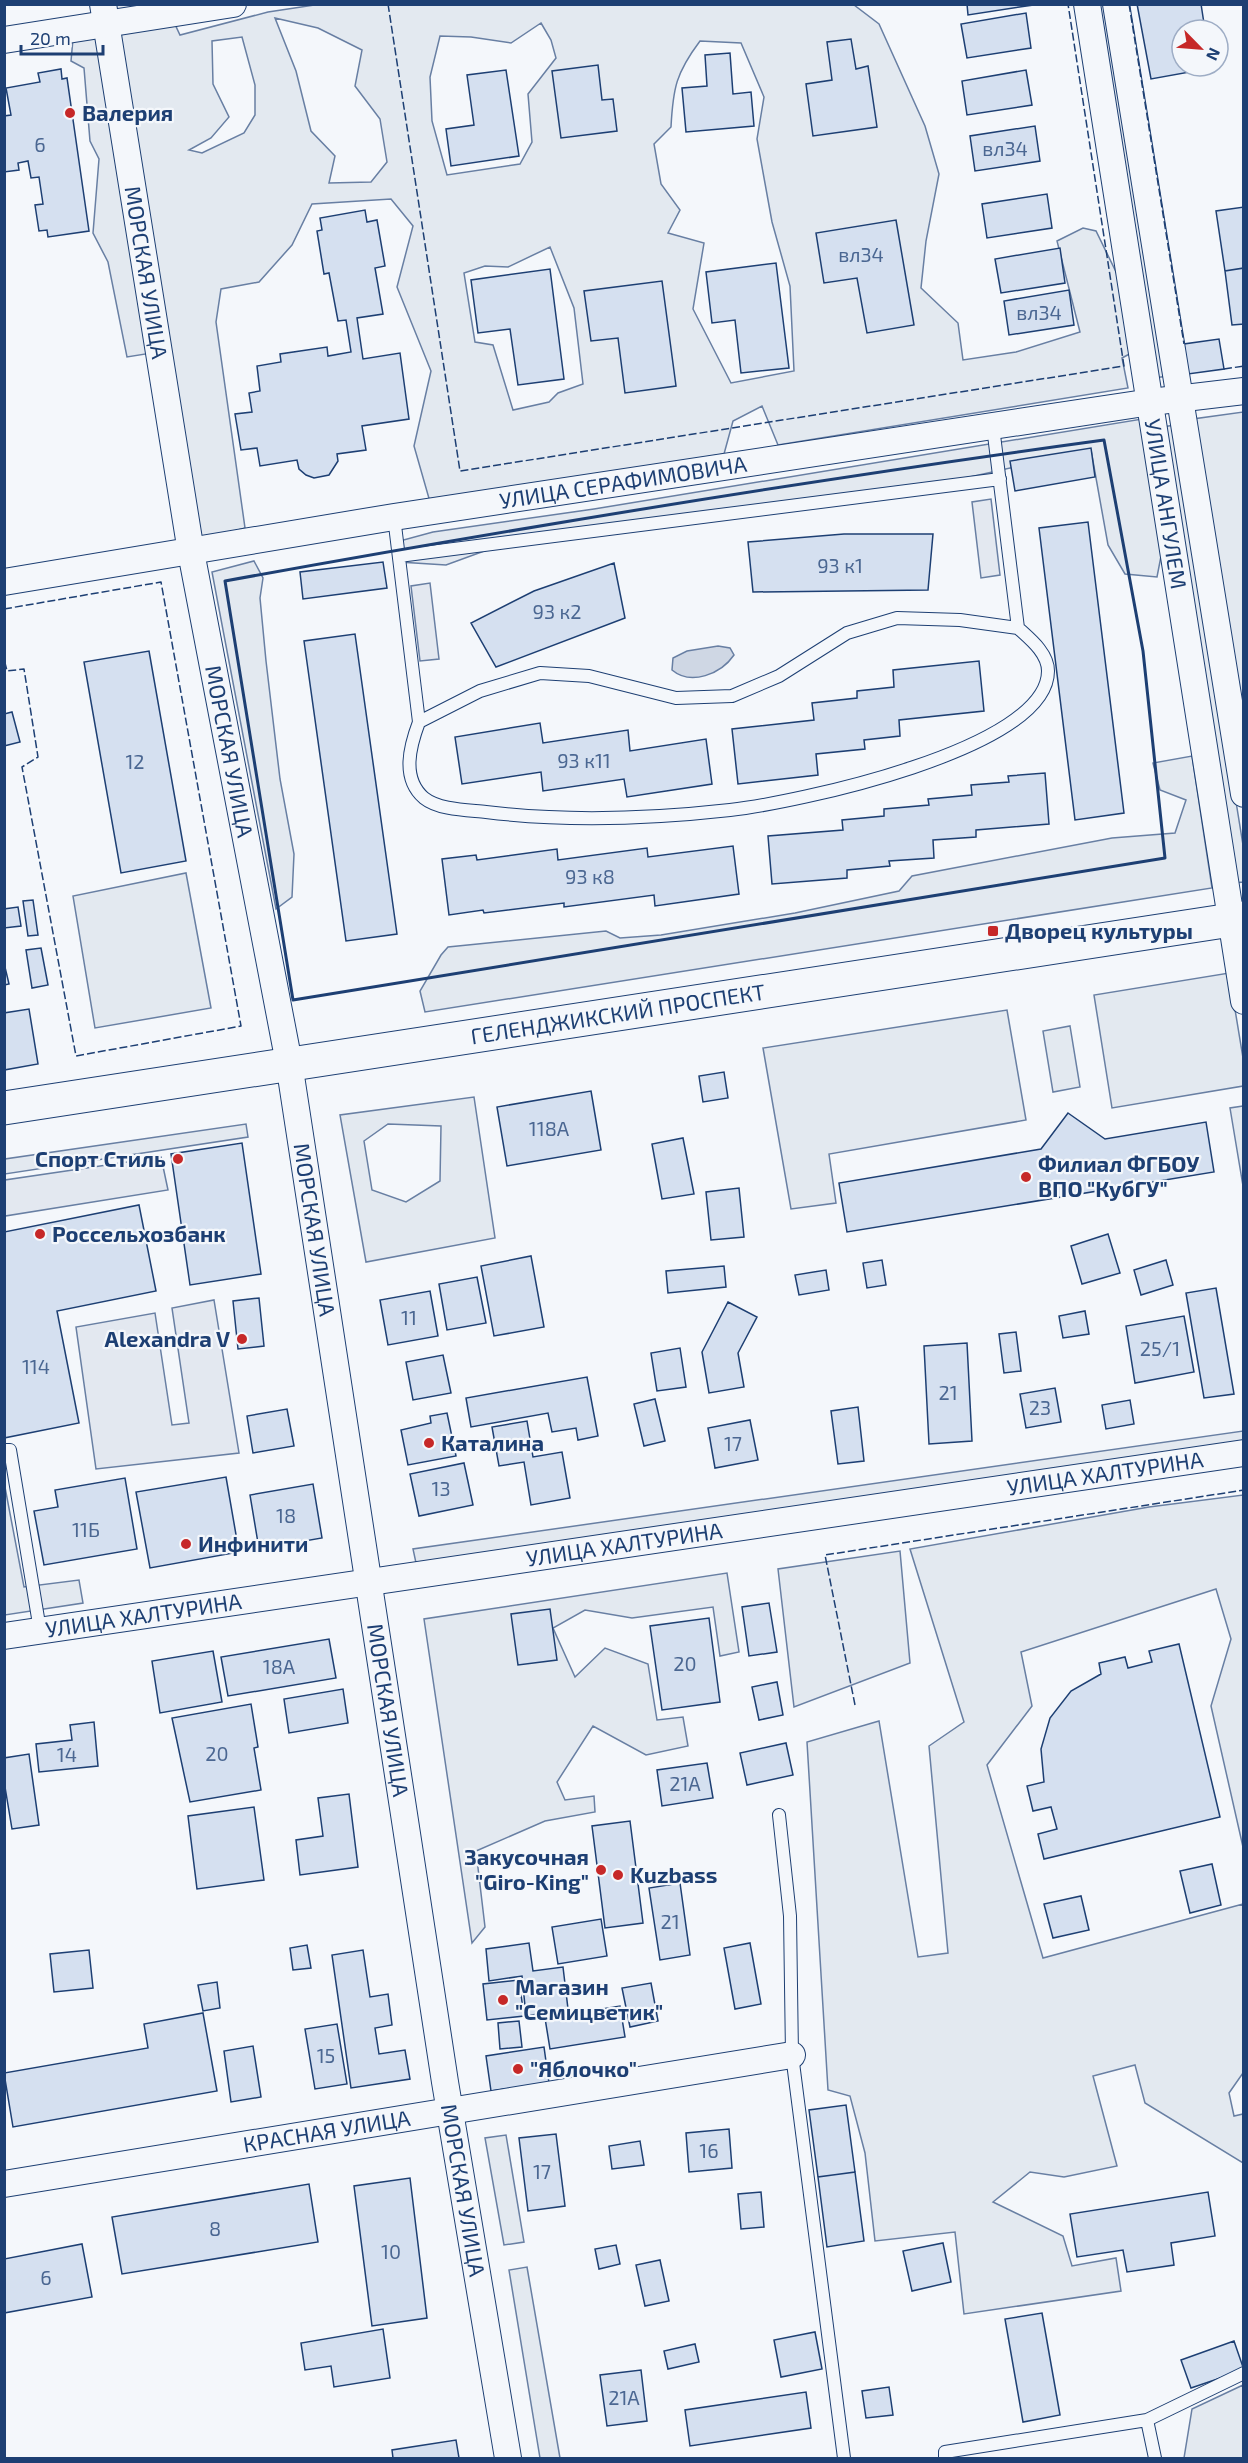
<svg xmlns="http://www.w3.org/2000/svg" width="1248" height="2463" font-family="'Exo 2',sans-serif">
<style>
.green{fill:#e3e9f0;stroke:#687fa3;stroke-width:1.5;fill-rule:evenodd}
.parking{fill:#e3e8f0;stroke:#687fa3;stroke-width:1.5}
.water{fill:#cfd7e4;stroke:#687fa3;stroke-width:1.5}
.building{fill:#d5e0f0;stroke:#1d3f73;stroke-width:1.5}
.lines{fill:none;stroke-linecap:round;stroke-linejoin:round}
.lane-casing{stroke:#1d3f73;stroke-width:14}
.street-casing{stroke:#1d3f73;stroke-width:28}
.primary-casing{stroke:#1d3f73;stroke-width:35}
.lane{stroke:#f4f7fb;stroke-width:12}
.street{stroke:#f4f7fb;stroke-width:26}
.primary{stroke:#f4f7fb;stroke-width:33}
.fence{stroke:#1d3f73;stroke-width:1.5;stroke-dasharray:8 3;stroke-linecap:butt}
.wall{stroke:#1d3f73;stroke-width:3}
.poi-dot{fill:#c62828;stroke:#f4f7fb;stroke-width:2}
.labels{text-anchor:middle;stroke-width:4.5;stroke-linejoin:round;paint-order:stroke}
.number-label{font-size:20px;fill:#4b6792}
.poi-label{font-size:22px;font-weight:bold;fill:#1d3f73;stroke:#f4f7fb;text-anchor:start}
.street-label{font-size:22px;fill:#1d3f73;stroke:#f4f7fb}
</style>
<rect width="100%" height="100%" fill="#f4f7fb"/>
<path class="green" d="M321 4 854 5 879 24 925 126 939 174 926 241 921 288 958 323 963 360 1016 352 1080 332 1057 241 1083 228 1096 231 1119 278 1135 351 1122 358 1128 388 778 445 762 406 733 421 724 454 430 502 414 446 431 371 397 287 413 226 391 199 312 204 292 245 259 282 221 289 216 322 245 528 202 540 109 5H166L180 35 268 12ZM275 18 318 28 362 50 355 86 380 119 387 162 371 182 329 183 335 156 311 131 296 71ZM541 23 551 40 556 58 528 94 532 142 520 164 447 175 432 121 430 77 440 36 471 37 511 43ZM242 37 255 85V115L244 133 202 153 189 150 211 138 229 117 213 84 212 41ZM700 41 741 43 764 97 757 139 772 222 790 286 794 371 731 383 693 309 704 243 668 233 680 210 661 184 654 144 671 127C673 88 676 73 700 41ZM550 247 574 308 583 384 558 393 549 402 513 410 493 345 475 342 464 273 485 266 508 267Z
M1092 5H1113L1169 376 1153 378Z
M98 35 152 353 127 357 108 262 93 233 99 159 90 141 84 68 71 61 73 39Z
M1243 412V740L1193 419Z
M1142 419 1163 546 1157 577 1125 574 1108 545 1091 450 907 491 487 550 446 565 399 562 396 542 433 532 594 509Z
M1175 425 1243 845V882L1234 883 1162 427Z
M254 561 263 578 260 598 266 661 280 779 294 854 292 897 276 909 212 572Z
M1192 756 1212 888 425 1012 420 991 441 955 448 947 606 931 620 938 661 935 795 913 899 891 912 876 1112 838 1175 833 1186 800 1160 790 1153 763Z
M186 873 211 1008 95 1028 73 896Z
M1229 973 1243 1058V1086L1112 1108 1094 995Z
M1007 1010 1026 1120 829 1154 836 1203 791 1209 763 1048Z
M1070 1026 1080 1087 1053 1092 1043 1031Z
M474 1097 495 1238 366 1262 340 1115ZM388 1124 441 1126 440 1181 406 1202 372 1190 364 1141Z
M1243 1106H1244L1243 1186 1230 1108Z
M246 1124 248 1137 5 1174V1159Z
M1243 1431V1443L416 1563 413 1549Z
M4 1482 24 1587 79 1580 83 1603 5 1615Z
M1243 1495V1847L1211 1706 1231 1639 1216 1589 1021 1652 1032 1706 987 1765 1043 1958 1243 1904V2073L1229 2093 1234 2116 1243 2114V2163L1145 2103 1135 2065 1093 2076 1117 2166 1064 2177 1030 2172 993 2202 1063 2236 1072 2266 1116 2258 1121 2291 964 2314 955 2232 875 2241 865 2153 850 2096 828 2090 807 1742 879 1721 918 1957 948 1953 929 1746 964 1722 910 1549 1149 1507Z
M900 1551 910 1663 794 1707 778 1569Z
M727 1573 739 1652 720 1656 713 1607 632 1618 585 1610 553 1628 575 1677 605 1648 648 1664 657 1720 683 1717 688 1746 646 1755 593 1726 557 1782 565 1800 594 1796 595 1812 545 1821 476 1851 485 1927 472 1943 424 1619Z
M506 2135 524 2242 504 2245 485 2138Z
M527 2267 560 2458H540L509 2270Z
M1243 2385V2458H1184L1192 2409Z"/>
<path class="parking" d="M991 499 1000 575 981 578 972 502Z
M430 583 439 659 420 661 411 586Z
M161 1157 168 1190 5 1216V1180Z
M214 1300 239 1453 96 1469 76 1327 155 1313 172 1425 189 1423 172 1308Z"/>
<path class="water" d="M718 646 730 648 734 655C721 674 691 686 672 670L673 658 687 651Z"/>
<path class="building" d="M967 4H1033V5L968 15Z
M1137 4H1201L1205 30H1182V66H1211L1212 68 1151 79Z
M1026 13 1031 48 967 58 961 24Z
M851 39 856 69 868 66 877 127 813 136 806 84 832 80 827 42Z
M730 53 733 94 751 92 754 126 686 132 682 88 707 86 705 55Z
M598 65 602 100 613 99 617 131 561 138 552 71Z
M61 69 62 79 67 78 89 231 48 237 47 230 39 231 35 205 43 204 39 177 31 178 28 161 18 163 19 170 4 172V116L11 115 6 88 40 82 38 73Z
M506 70 519 156 451 166 446 129 474 125 467 75Z
M1026 70 1032 105 967 115 962 81Z
M1035 126 1040 161 975 171 970 136Z
M1047 194 1052 228 987 238 982 204Z
M1244 207V268L1225 271 1216 211Z
M365 210 367 222 377 220 385 266 375 268 383 314 357 318 363 359 400 353 409 419 362 426 366 450 337 454 338 461 329 475 314 478 306 475 299 469 297 460 260 466 257 448 241 450 235 414 252 412 249 393 260 391 257 366 281 362 280 354 327 347 328 356 351 352 346 320 338 321 329 273 324 274 317 231 322 230 320 218Z
M896 220 914 325 867 333 857 278 824 283 816 233Z
M1060 248 1065 283 1001 293 995 259Z
M776 263 789 368 741 373 735 320 712 323 706 272Z
M1244 268V324L1232 325 1225 271Z
M550 269 564 379 518 385 510 329 478 333 471 280Z
M662 281 676 386 625 393 618 338 591 341 584 291Z
M1069 290 1074 325 1009 335 1004 301Z
M1219 339 1224 369 1188 374 1184 344Z
M1091 448 1095 477 1015 491 1010 461Z
M1088 522 1124 813 1075 820 1039 528Z
M844 534H933L928 590 753 592 748 542Z
M383 562 387 588 303 599 300 572Z
M614 563 625 618 496 667 471 623 534 591Z
M355 634 397 934 346 941 304 641Z
M149 651 186 861 121 873 84 662Z
M979 661 984 711 899 720 900 736 864 740 865 749 816 754 818 775 738 784 732 729 814 720 812 703 857 698V691L894 687 893 670Z
M12 712 20 742 4 746V714Z
M540 723 543 743 628 730 630 751 706 739 712 784 627 797 624 779 543 791 541 772 462 784 455 737Z
M1045 773 1049 824 976 830V837L933 840 934 858 889 861 890 866 847 870V878L772 884 768 836 843 830 842 820 884 816V809L929 805 928 799 972 795 971 785 1009 782 1008 776Z
M733 846 739 894 655 906 654 895 564 907V903L484 913 483 910 449 915 442 859 476 855 477 860 557 849 558 860 647 848 648 857Z
M33 900 38 935 28 936 23 901Z
M18 907 21 926 4 928V909Z
M41 948 48 985 32 988 26 950Z
M4 963 9 984 4 985Z
M29 1009 38 1064 4 1070V1013Z
M724 1072 728 1098 703 1102 699 1076Z
M591 1091 601 1150 507 1166 497 1107Z
M1068 1113 1105 1139 1206 1122 1214 1172 847 1232 839 1183 1041 1149Z
M683 1138 694 1194 662 1199 652 1144Z
M242 1143 261 1274 190 1285 171 1154Z
M739 1188 744 1237 711 1240 706 1192Z
M139 1205 156 1291 57 1311 79 1423 4 1438V1232Z
M1108 1234 1120 1273 1082 1284 1071 1246Z
M531 1256 544 1327 494 1336 481 1266Z
M882 1260 886 1285 867 1288 863 1263Z
M1166 1260 1173 1285 1141 1295 1134 1270Z
M724 1266 726 1287 668 1293 666 1271Z
M826 1270 829 1290 799 1295 795 1275Z
M477 1277 486 1323 447 1330 439 1284Z
M1216 1288 1234 1394 1204 1398 1186 1293Z
M430 1291 438 1336 388 1345 380 1300Z
M259 1298 264 1346 238 1349 233 1301Z
M728 1302 757 1317 738 1353 744 1387 709 1393 702 1352Z
M1085 1311 1089 1334 1063 1338 1059 1316Z
M1184 1316 1194 1372 1135 1383 1126 1326Z
M1016 1332 1021 1371 1004 1373 999 1334Z
M967 1343 972 1441 929 1444 924 1346Z
M680 1348 686 1387 657 1391 651 1353Z
M443 1355 451 1393 413 1400 406 1362Z
M587 1377 598 1436 578 1440 576 1428 552 1432 548 1413 471 1427 466 1398Z
M1055 1388 1061 1422 1026 1428 1020 1394Z
M655 1399 665 1441 644 1446 634 1404Z
M1130 1400 1134 1424 1106 1429 1102 1405Z
M858 1407 864 1461 838 1464 831 1411Z
M287 1409 294 1446 253 1453 247 1416Z
M447 1413 456 1456 408 1465 401 1430 431 1423 430 1416Z
M750 1420 758 1460 715 1468 708 1428Z
M527 1421 533 1457 562 1452 570 1498 531 1505 524 1462 499 1466 492 1427Z
M464 1463 473 1505 419 1516 410 1474Z
M226 1477 239 1552 150 1568 136 1492Z
M125 1478 137 1549 44 1565 34 1511 58 1507 55 1490Z
M313 1484 322 1538 259 1549 250 1495Z
M769 1603 777 1652 749 1656 742 1607Z
M550 1609 557 1660 518 1665 511 1614Z
M709 1618 720 1702 662 1710 650 1626Z
M329 1639 336 1678 228 1696 221 1657Z
M1179 1644 1220 1817 1044 1859 1038 1834 1057 1829 1051 1807 1033 1811 1027 1786 1044 1782 1041 1749 1050 1718 1071 1691 1101 1674 1099 1663 1125 1657 1128 1668 1152 1662 1149 1651Z
M213 1651 222 1702 160 1713 152 1661Z
M777 1682 783 1715 759 1720 752 1687Z
M343 1689 348 1723 289 1733 284 1699Z
M251 1704 258 1747 254 1748 261 1790 190 1802 172 1718Z
M94 1722 98 1766 39 1772 36 1744 72 1740 70 1725Z
M786 1743 793 1775 747 1785 740 1753Z
M29 1754 39 1825 12 1829 4 1781V1758Z
M707 1763 713 1798 662 1806 657 1770Z
M349 1794 358 1867 300 1875 296 1840 323 1836 318 1798Z
M254 1807 264 1880 197 1889 188 1816Z
M630 1821 643 1923 605 1928 592 1826Z
M1212 1864 1221 1905 1190 1913 1180 1871Z
M680 1883 690 1955 660 1960 649 1888Z
M1081 1896 1089 1930 1053 1938 1044 1904Z
M601 1919 607 1956 558 1964 552 1927Z
M529 1943 533 1971 563 1967 568 2009 526 2016 522 1976 489 1981 486 1949Z
M750 1943 761 2004 735 2009 724 1948Z
M307 1945 311 1968 293 1970 290 1948Z
M89 1950 93 1988 54 1992 50 1954Z
M363 1950 370 1997 388 1994 392 2025 375 2028 379 2054 405 2050 410 2079 351 2088 332 1955Z
M519 1980 524 2016 487 2020 483 1984Z
M217 1982 220 2008 203 2011 198 1985Z
M651 1983 658 2021 630 2027 622 1988Z
M620 2006 625 2037 550 2049 545 2018Z
M203 2013 217 2091 13 2127 4 2073 148 2048 144 2024Z
M519 2021 522 2047 500 2049 498 2023Z
M337 2024 347 2084 315 2089 305 2029Z
M253 2046 261 2097 231 2102 224 2051Z
M544 2047 549 2083 491 2091 486 2056Z
M846 2105 855 2172 818 2177 809 2110Z
M729 2129 732 2168 689 2172 686 2133Z
M556 2134 565 2206 528 2211 519 2138Z
M640 2141 644 2165 612 2169 609 2146Z
M855 2172 864 2241 827 2247 818 2177Z
M410 2178 427 2318 372 2326 354 2186Z
M309 2184 318 2242 122 2274 112 2217Z
M761 2192 764 2227 741 2229 738 2194Z
M1208 2192 1215 2236 1171 2243 1174 2265 1127 2272 1123 2250 1077 2257 1070 2214Z
M943 2243 951 2282 912 2291 903 2251Z
M82 2244 92 2297 4 2313V2259Z
M616 2245 620 2264 599 2269 595 2249Z
M660 2260 669 2301 645 2306 636 2265Z
M1042 2313 1060 2415 1023 2422 1005 2319Z
M383 2329 390 2378 334 2387 331 2366 305 2370 301 2343Z
M815 2332 822 2369 781 2377 774 2340Z
M1234 2341 1244 2370 1191 2388 1181 2360Z
M695 2344 699 2362 668 2369 664 2351Z
M641 2370 647 2421 607 2426 600 2375Z
M889 2387 893 2415 866 2418 862 2391Z
M806 2392 811 2428 690 2446 685 2410Z
M456 2440 459 2458H393L392 2450Z"/>
<g class="lines">
<defs>
<path id="lane" d="M394 517 419 722C410 746 401 778 424 798 439 810 467 810 486 812 567 822 649 819 730 810 793 803 1048 750 1048 671 1048 653 1030 639 1018 628L993 427
M399 556 1000 479
M419 722 480 691 540 673 589 676 676 698 732 696 779 676 847 633 897 618 960 620 1018 628
M4 1450H10L40 1630
M779 1815 790 1916 792 2055 844 2458
M1147 2420 1155 2458
M945 2458V2452L1147 2420 1244 2373"/>
<g id="street">
<path id="s1" d="M103 4 191 552 289 1063 445 2082 508 2458"/>
<path id="s2" d="M1087 4 1244 1001"/>
<path d="M1116 4 1244 794"/>
<path d="M4 40 233 4"/>
<path id="s3" d="M4 582 394 517 1151 402 1244 391"/>
<path id="s4" d="M4 1636 1244 1453"/>
<path id="s5" d="M4 2184 792 2055"/>
</g>
<g id="primary">
<path id="s6" d="M4 1108 1244 918"/>
</g>
</defs>
<use href="#lane" class="lane-casing"/>
<use href="#street" class="street-casing"/>
<use href="#primary" class="primary-casing"/>
<use href="#lane" class="lane"/>
<use href="#street" class="street"/>
<use href="#primary" class="primary"/>
<path class="fence" d="M388 4 460 471 1124 366 1068 4
M1129 4 1184 344
M1224 369 1244 366
M4 609 161 582 241 1026 76 1056 22 767 38 757 24 669 7 671 4 659
M855 1705 825 1555 1244 1490"/>
<path class="wall" d="M1104 440 1143 651 1165 858 293 1000 225 581C517 528 810 480 1104 440Z"/>
</g>
<g class="poi-dot">
<circle cx="70" cy="113" r="6"/>
<rect x="987" y="925" width="12" height="12" rx="3"/>
<circle cx="178" cy="1159" r="6"/>
<circle cx="1026" cy="1177" r="6"/>
<circle cx="40" cy="1234" r="6"/>
<circle cx="242" cy="1339" r="6"/>
<circle cx="429" cy="1443" r="6"/>
<circle cx="186" cy="1544" r="6"/>
<circle cx="601" cy="1870" r="6"/>
<circle cx="618" cy="1875" r="6"/>
<circle cx="503" cy="2000" r="6"/>
<circle cx="518" cy="2069" r="6"/>
</g>
<g class="labels">
<g class="number-label">
<text x="40" y="152">6</text>
<text x="1005" y="156">вл34</text>
<text x="861" y="262">вл34</text>
<text x="1039" y="320">вл34</text>
<text x="840" y="573">93 к1</text>
<text x="557" y="619">93 к2</text>
<text x="584" y="768">93 к11</text>
<text x="135" y="769">12</text>
<text x="590" y="884">93 к8</text>
<text x="549" y="1136">118А</text>
<text x="409" y="1325">11</text>
<text x="1160" y="1356">25/1</text>
<text x="36" y="1374">114</text>
<text x="948" y="1400">21</text>
<text x="1040" y="1415">23</text>
<text x="733" y="1451">17</text>
<text x="441" y="1496">13</text>
<text x="286" y="1523">18</text>
<text x="86" y="1537">11Б</text>
<text x="685" y="1671">20</text>
<text x="279" y="1674">18А</text>
<text x="217" y="1761">20</text>
<text x="67" y="1762">14</text>
<text x="685" y="1791">21А</text>
<text x="670" y="1929">21</text>
<text x="326" y="2063">15</text>
<text x="709" y="2158">16</text>
<text x="542" y="2179">17</text>
<text x="215" y="2236">8</text>
<text x="391" y="2259">10</text>
<text x="46" y="2285">6</text>
<text x="624" y="2405">21А</text>
</g>
<g class="poi-label">
<text x="82" y="121">Валерия</text>
<text x="1005" y="939">Дворец культуры</text>
<text x="166" y="1167" text-anchor="end">Спорт Стиль</text>
<text x="1038" y="1172">Филиал ФГБОУ<tspan x="1038" dy="25">ВПО "КубГУ"</tspan></text>
<text x="52" y="1242">Россельхозбанк</text>
<text x="230" y="1347" text-anchor="end">Alexandra V</text>
<text x="441" y="1451">Каталина</text>
<text x="198" y="1552">Инфинити</text>
<text x="589" y="1865" text-anchor="end">Закусочная<tspan x="589" dy="25">"Giro-King"</tspan></text>
<text x="630" y="1883">Kuzbass</text>
<text x="515" y="1995">Магазин<tspan x="515" dy="25">"Семицветик"</tspan></text>
<text x="530" y="2077">"Яблочко"</text>
</g>
<g class="street-label">
<text dy="8" stroke="none"><textPath href="#s1" startOffset="272">МОРСКАЯ УЛИЦА</textPath></text>
<text dy="8" stroke="none"><textPath href="#s3" startOffset="627">УЛИЦА СЕРАФИМОВИЧА</textPath></text>
<text dy="8" stroke="none"><textPath href="#s2" startOffset="506">УЛИЦА АНГУЛЕМ</textPath></text>
<text dy="8" stroke="none"><textPath href="#s1" startOffset="758">МОРСКАЯ УЛИЦА</textPath></text>
<text dy="8" stroke="none"><textPath href="#s6" startOffset="621">ГЕЛЕНДЖИКСКИЙ ПРОСПЕКТ</textPath></text>
<text dy="8" stroke="none"><textPath href="#s1" startOffset="1244">МОРСКАЯ УЛИЦА</textPath></text>
<text dy="8" stroke="none"><textPath href="#s4" startOffset="1113">УЛИЦА ХАЛТУРИНА</textPath></text>
<text dy="8" stroke="none"><textPath href="#s4" startOffset="627">УЛИЦА ХАЛТУРИНА</textPath></text>
<text dy="8" stroke="none"><textPath href="#s4" startOffset="141">УЛИЦА ХАЛТУРИНА</textPath></text>
<text dy="8" stroke="none"><textPath href="#s1" startOffset="1730">МОРСКАЯ УЛИЦА</textPath></text>
<text dy="8" stroke="none"><textPath href="#s5" startOffset="327">КРАСНАЯ УЛИЦА</textPath></text>
<text dy="8" stroke="none"><textPath href="#s1" startOffset="2216">МОРСКАЯ УЛИЦА</textPath></text>
</g>
</g>
<rect width="1248" height="2463" fill="none" stroke="#1d3f73" stroke-width="12"/>
<g transform="translate(1200 48) rotate(115)"><circle r="28" fill="#f4f7fb" stroke="#9eadc5" stroke-width="1.5"/>
<path d="M0-4.5L10 22L0 15L-10 22Z" fill="#c62828"/>
<text y="-9" font-size="16" font-weight="bold" text-anchor="middle" fill="#1d3f73">N</text>
</g>
<path d="M21 45v9h82v-9" fill="none" stroke="#1d3f73" stroke-width="3"/>
<text x="30" y="45" font-size="18" fill="#1d3f73" stroke="#f4f7fb" stroke-width="4.5" paint-order="stroke">20 m</text>
</svg>
